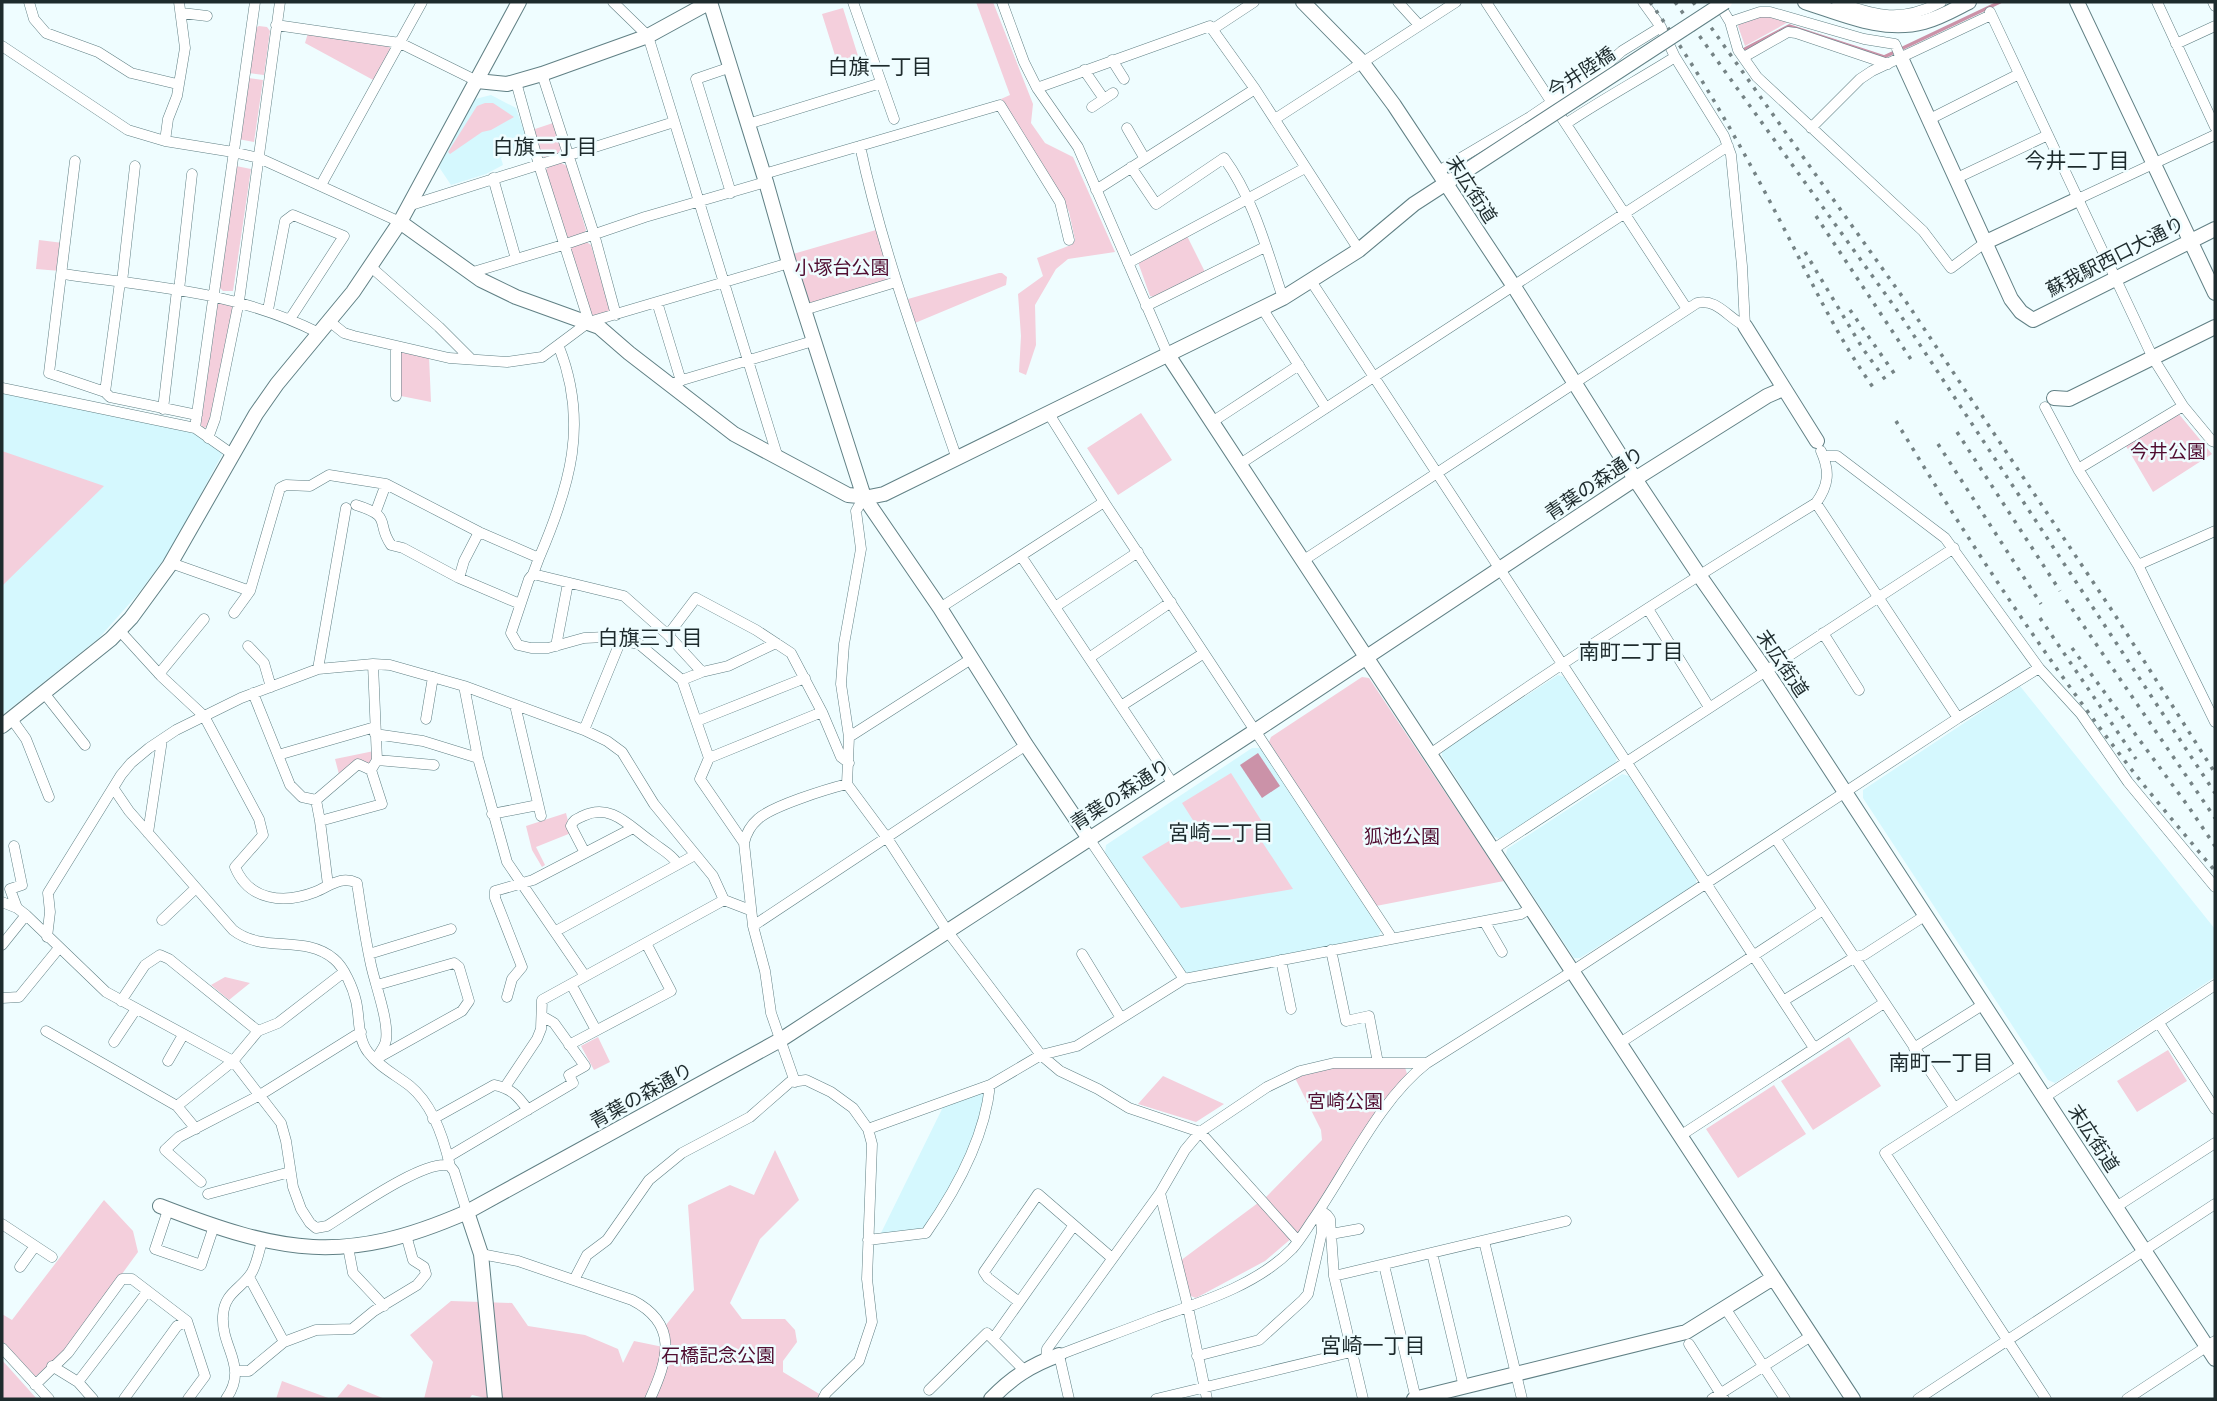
<svg xmlns="http://www.w3.org/2000/svg" width="2217" height="1401" font-family="'Source Sans 3','Noto Sans JP',sans-serif">
<style>
.built{fill:#d5f8fe}
.green{fill:#f4cfdc}
.water{fill:#cb92a8}
.lines{fill:none;stroke-linecap:round;stroke-linejoin:round}
.stream{stroke:#cb92a8;stroke-width:3.5}
.street-casing{stroke:#618085;stroke-width:11}
.secondary-casing{stroke:#618085;stroke-width:16}
.street{stroke:#fff;stroke-width:10}
.secondary{stroke:#fff;stroke-width:14}
.rail{stroke:#758385;stroke-width:3.5;stroke-dasharray:3.5 7;stroke-linecap:butt}
.secondary-bridge-casing{stroke:#618085;stroke-width:16;stroke-linecap:butt}
.secondary-bridge{stroke:#fff;stroke-width:14}
.labels{text-anchor:middle;stroke-width:5;stroke-linejoin:round;paint-order:stroke}
.street-label{font-size:19px;fill:#1e2b2d;stroke:#effdff}
.park-label{font-size:19px;fill:#510e31;stroke:#effdff}
.neighbourhood-label{font-size:21px;fill:#1e2b2d;stroke:#effdff}
</style>
<rect width="100%" height="100%" fill="#effdff"/>
<path class="built" d="M491 95 516 108 527 140 501 158 503 165 486 174 451 185 439 167 475 99Z
M2 390 190 431 224 451 170 551 138 594 99 638 2 715Z
M1558 675 1564 677 1617 757 1616 763 1500 839 1493 836 1442 756V751Z
M2020 686 2215 929V977L2055 1083 2048 1080 1863 798V790Z
M1252 748H1261L1381 931 1378 937 1189 973 1182 972 1105 853 1106 845Z
M1622 774 1629 776 1696 878V885L1580 958H1574L1506 855 1507 849Z
M982 1093 987 1097 982 1117 954 1182 925 1228 880 1235 944 1105Z"/>
<path class="green" d="M976 2H993L1033 104 1031 123 1045 143 1073 157 1115 252 1068 259 1056 269 1035 305 1036 345 1026 375 1019 372 1021 336 1018 294 1043 276 1037 258 1071 245 1075 240 1069 212 1063 199 1001 99 1010 95Z
M843 8 859 59 838 65 822 14Z
M1768 13 1792 20 1745 46 1738 26 1741 20Z
M259 26 267 27 270 31 264 75 249 73 255 28Z
M308 33 387 44 392 50 375 81 305 43Z
M248 78 263 80 254 142 238 139Z
M485 103H493L514 117 491 130 482 132 450 154 448 152 477 106Z
M553 123 561 149 557 155 546 158 540 155 532 130Z
M559 162 567 166 586 230 583 236 571 240 565 237 545 172 549 165Z
M236 166 251 169 233 291H223L219 287Z
M876 230 891 280 812 303 807 301 793 254Z
M1186 234 1205 272 1154 297 1150 296 1139 265 1138 258Z
M39 240 63 243 60 271 36 269Z
M585 241 591 245 611 312 595 317 589 315 569 251 573 245Z
M999 273H1002L1007 277 1006 285 915 323 908 299Z
M218 301 235 306 214 411 209 426 204 428 199 424Z
M401 351 429 356 431 402 401 396Z
M1141 413 1172 460 1118 495 1087 448Z
M2178 413 2212 454 2153 492 2126 446Z
M2 451 104 486 2 586Z
M1362 677 1369 678 1504 881 1376 906 1269 742 1271 737Z
M374 751 375 761 371 766 358 762 340 778 335 759Z
M1231 773 1266 828 1257 834 1293 889 1181 908 1142 857 1196 825 1182 803Z
M566 813 571 833 536 847 545 865 542 867 532 850 526 826Z
M225 977 250 983 229 1000 211 985Z
M598 1037 610 1062 594 1070 581 1046Z
M1849 1037 1881 1086 1813 1130 1781 1081Z
M2168 1050 2187 1081 2137 1112 2117 1081Z
M1337 1065 1405 1067 1407 1074 1300 1231 1265 1261 1196 1298 1188 1295 1180 1261 1266 1197 1322 1140 1321 1130 1295 1078Z
M1163 1076 1224 1104 1196 1122 1138 1104Z
M1774 1085 1806 1134 1738 1178 1706 1129Z
M775 1150 799 1200 760 1239 730 1303 742 1319H785L795 1330 797 1342 783 1361V1372L821 1395 819 1399H490L472 1395 469 1399H424L433 1362 410 1335 451 1301 512 1303 528 1326 585 1335 618 1349 623 1363 634 1341 668 1348 666 1325 694 1290 688 1205 730 1185 754 1195Z
M104 1200 133 1231 138 1252 68 1348 35 1377 2 1341V1314L12 1320Z
M2 1360 37 1399H2Z
M282 1381 331 1399H276Z
M348 1384 385 1399H336Z"/>
<path class="water" d="M1258 753 1280 786 1262 798 1240 765Z"/>
<g class="lines">
<path class="stream" d="M1743 50 1789 26 1884 57 2000 2"/>
<defs>
<path id="street" d="M29 2 34 19 46 33 98 52 131 73 177 84
M613 2 648 36 778 458
M853 2 894 119
M1002 2 1024 62 1037 88 1078 147 1168 355
M1398 2 1419 25
M1486 2 1687 309
M1718 2 1730 22 1738 50 1757 77 1923 231 1951 268 1986 242
M1837 2C1876 16 1902 23 1941 2
M2157 2 2215 127
M2213 2 2215 6
M1990 12 2153 358 2183 406 2212 441 2215 442
M182 13 207 16
M1730 22 1760 12H1770L1864 39 1895 44 1901 58
M276 25 400 43 477 81
M1213 29 1254 2
M2176 44 2215 26
M2 46 128 130 165 141 233 152 259 158 400 222
M1744 57 1788 32 1796 33 1888 64
M1112 60 1124 79
M731 67 696 79 731 193
M1084 70 1104 99
M542 74 594 234 616 315
M516 82 539 165 589 322
M1037 88 1210 26 1255 89 1359 250
M1092 107 1113 93
M1275 119 1456 2
M1930 119 2019 74
M1567 123C1603 99 1640 79 1675 57
M748 124 881 83
M1127 128 1145 159
M1811 128 1860 79 1872 71 1991 15
M165 141 168 119 177 96 185 48 179 2
M860 146C883 253 921 355 957 459
M75 161 49 373 105 392 110 397 197 415
M1131 167 1156 204 1224 158C1254 199 1267 251 1283 298
M1437 172 1530 117 1605 66 1622 51 1661 27
M764 174 1000 105 1060 202 1069 240
M493 178 516 259
M1957 178 2048 135
M321 185 422 2
M1096 190 1255 89
M2078 199 2215 135
M408 206 674 122
M1128 263 1305 168
M371 267 439 327 470 358
M470 273 563 245 645 217 766 182
M63 274C153 287 236 291 319 333
M1311 281 1814 1048
M122 282 135 166
M179 290 192 174
M657 302 681 381
M1146 306 1265 247
M1262 308 1326 408
M268 310 285 221 293 215 344 236 290 319
M804 310 896 282
M329 321 344 333 354 336 449 358 507 362 542 357 589 322 789 263
M669 384 813 341
M2 388 195 428 232 454
M105 392 120 282
M396 396V347
M2045 407 2078 469 2138 565 2215 722
M163 409 177 290
M1049 414 1104 502 1392 938
M1212 422 1299 365
M195 428 255 2
M208 438 215 419 239 301 280 2
M1823 456H1837L1945 538 2039 668 2081 714 2128 782 2215 887
M1240 464 1728 146
M2078 469 2183 406
M864 497 856 511 861 549 844 644 841 684 849 737 847 784 887 838 948 932 1041 1055 1060 1071 1098 1089 1129 1108 1200 1132 1298 1241
M1816 503 1958 718
M356 505C394 517 375 522 391 545L403 548 459 578 520 604
M376 511 386 484
M1021 556 1173 784
M539 558C570 486 589 423 559 347
M1304 560 1697 303C1717 298 1728 318 1745 326L1742 266 1731 155 1724 136 1675 57 1661 27 1643 2
M171 563 250 591
M2138 565 2215 531
M459 578 464 561 479 532
M1055 607 1138 552
M940 608 1104 502
M1648 609 1709 707
M234 613 250 591 280 488 286 485 310 486 329 475 386 484 479 532 539 558 533 574
M119 630 161 676 204 716 259 819 263 835 235 867C249 901 284 904 315 892 330 886 341 875 357 883 361 910 365 938 371 965 375 984 389 1021 386 1040 385 1047 379 1053 376 1059
M1823 633 1859 690
M668 635 696 598 756 630 791 653 822 712 841 757 849 763
M248 646 264 663 271 687
M556 646 568 583
M1089 658 1171 602
M373 664 377 760 434 765
M318 669 346 508
M702 672 668 635 624 596 533 574 529 579 511 633 518 645 531 648H548L584 638 606 637 639 644 682 680 709 758
M159 674 204 619
M682 680 702 672 728 666 776 643
M464 686 478 758 507 862 585 976
M44 693 85 745
M253 693 290 785 302 797 316 800
M515 705 541 816
M1121 706 1204 653
M11 718 26 739 49 797
M426 719 433 677
M697 721 805 678
M584 730 621 640
M375 734 423 741 478 758
M849 737 971 659
M1430 754C1556 666 1685 583 1816 503 1829 485 1830 471 1821 451
M278 755 375 727
M371 770 358 764 316 800 320 821 382 804 371 770 377 760
M114 789 129 811 233 930C264 954 304 934 334 959 344 967 353 988 356 1001 360 1017 357 1038 368 1052 379 1067 396 1075 410 1086 432 1104 444 1139 450 1166
M492 814 538 805
M320 821 328 885
M148 833 162 740
M1088 837 1184 979
M1776 839 1954 1107
M744 843C746 834 751 825 758 819 772 806 827 789 847 784
M14 846 22 885 10 889 17 908
M1492 850 1954 548
M585 853 571 826C574 819 577 819 583 816 611 802 630 827 652 842 662 850 670 853 677 863
M2 902 17 908 26 915 106 992 233 1061 281 1123 286 1141 293 1187 301 1209 310 1223 316 1228 327 1226C350 1212 427 1157 450 1166L454 1171 467 1212
M162 920 196 888
M1484 921 1502 952
M753 926 1026 745
M556 931 695 855
M47 937 50 912 48 893 121 775 131 763 149 748 176 730 241 698 318 669 373 664 390 665 464 686 584 730 607 741 622 752 654 804 713 876 724 900 750 910
M2 945 26 915
M1331 950 1346 1021 1369 1016 1378 1063
M369 954 451 929
M1082 954 1121 1018
M1281 960 1291 1009
M571 984 596 1030
M507 997 512 979 522 967 495 898V891L533 880 633 828
M2 998 19 997 59 948
M1783 1001 1855 957 1864 955 1926 915
M2159 1023 2215 1109
M46 1031 177 1106 233 1061 258 1031 169 959 160 955 145 965 121 1001
M258 1031 278 1023 344 972
M114 1042 136 1009
M1620 1043 1823 910
M569 1045 671 991 646 943
M1914 1048 1984 1004
M376 1059 462 1011 469 1001 459 967 454 963 377 985
M168 1061 183 1035
M2023 1064 1885 1153 2046 1399
M795 1082 771 1013 765 971 753 926 744 843 700 779 709 758 822 712
M505 1087 537 1039 541 1029 542 1000 724 900
M2045 1097 2215 985
M177 1106 196 1129
M433 1119 494 1085C511 1088 518 1096 528 1110
M868 1129 990 1085 1041 1055 1077 1046 1184 979 1521 914 1531 908
M1680 1136 1884 1003
M448 1157 573 1083 569 1075 585 1066 554 1023 542 1016
M201 1182 165 1150 179 1137 260 1095 361 1032
M1160 1193 1188 1307 1207 1399
M208 1194 290 1172
M2116 1207 2215 1143
M168 1210 155 1249 201 1265 214 1226
M1320 1210 1327 1215 1330 1219 1334 1276 1363 1399
M2 1224 52 1257
M1331 1234 1359 1229
M868 1240 926 1233C956 1190 985 1138 990 1085
M1484 1241 1522 1399
M348 1247 353 1273 384 1306
M1432 1253 1464 1387
M481 1254 518 1261 632 1300C679 1324 668 1359 650 1399
M1384 1265 1416 1399
M20 1267 35 1246
M1334 1276 1566 1221
M249 1277 284 1342
M574 1280 587 1255 607 1240 649 1180 682 1153 750 1117 790 1082 806 1080 831 1092 853 1108 868 1129 872 1144 867 1279 872 1322 859 1361 826 1393 823 1399
M1019 1302 988 1278 984 1272 1038 1194 1112 1258
M1725 1308 1785 1399
M993 1339 1074 1225
M1689 1344 1724 1399
M2 1348 49 1399
M1197 1356 1259 1340 1303 1300 1308 1294 1322 1232 1320 1210
M1046 1360 1047 1349 1160 1193 1185 1150 1200 1132 1267 1087 1300 1071 1334 1063H1427
M52 1366 78 1382 93 1399
M236 1371H249L284 1342 316 1330 352 1329 374 1311 417 1285 426 1274 424 1267 413 1260 406 1235
M78 1382 147 1292
M35 1385 68 1353 122 1279H132L187 1321 205 1376 188 1399
M929 1390 987 1333 1024 1370
M124 1399 177 1326 187 1321
M226 1399C249 1366 221 1349 223 1316 224 1292 242 1289 252 1272 257 1263 259 1251 262 1241
M1069 1399 1059 1355C1092 1342 1126 1330 1159 1317 1205 1301 1258 1284 1292 1249 1300 1240 1307 1228 1314 1218 1348 1169 1380 1099 1427 1063L1562 978 1958 718 2039 668
M1156 1399 1351 1352
M1712 1399 1811 1336
M1918 1399 2215 1204
M2127 1399 2215 1341"/>
<path id="secondary" d="M710 2 766 182 789 263 864 497 940 608 1026 745 1088 837
M1303 2 1362 62 1394 105 1513 285 1635 479 1699 575 1766 671 2215 1359
M1805 2C1843 14 1883 33 1924 22 1940 18 1955 9 1969 2
M2077 2 2215 293
M1901 58 2011 299 2021 312 2033 320 2215 229
M477 81 507 84 542 74 648 36 710 2
M400 222 481 280 516 297 599 327 629 353 734 434 848 495 869 497 884 494 1283 298 1359 250 1414 204 1451 180
M1986 242 2078 199
M1745 326 1817 441
M1168 355 1853 1399
M2054 398 2069 399 2215 327
M2 726 111 639 131 618 169 566 256 414 277 384 353 292 400 222 519 2
M160 1206C281 1253 344 1266 467 1212L782 1039 1255 731 1635 479 1767 396 1783 389
M467 1212 481 1254 495 1399
M991 1399C1011 1378 1031 1365 1059 1355
M1414 1399 1686 1332 1773 1278"/>
</defs>
<use href="#street" class="street-casing"/>
<use href="#secondary" class="secondary-casing"/>
<use href="#street" class="street"/>
<use href="#secondary" class="secondary"/>
<path class="rail" d="M1650 2C1698 69 1740 144 1778 217 1809 276 1836 336 1875 390
M1675 2 1899 313 2215 793
M1693 2 1909 306 2115 615 2215 773
M1816 216 1914 364
M1805 252 1863 349 1887 382
M1850 310 1896 376
M1896 421C1967 539 2043 655 2128 765 2156 801 2186 836 2215 871
M1957 432 2060 591
M1938 444 2041 604
M2066 600 2215 818
M2040 618 2136 759
M2072 648 2188 806 2215 846"/>
<defs>
<path id="secondary-bridge" d="M1458 176 1725 2"/>
</defs>
<use href="#secondary-bridge" class="secondary-bridge-casing"/>
<use href="#secondary-bridge" class="secondary-bridge"/>
</g>
<g class="labels">
<g class="street-label">
<text transform="translate(1581 72) rotate(-33)" y="7">今井陸橋</text>
<text transform="translate(1472 189) rotate(57)" y="7">末広街道</text>
<text transform="translate(2115 256) rotate(-27)" y="7">蘇我駅西口大通り</text>
<text transform="translate(1594 483) rotate(-34)" y="7">青葉の森通り</text>
<text transform="translate(1783 663) rotate(56)" y="7">末広街道</text>
<text transform="translate(1120 794) rotate(-33)" y="7">青葉の森通り</text>
<text transform="translate(641 1095) rotate(-29)" y="7">青葉の森通り</text>
<text transform="translate(2094 1138) rotate(57)" y="7">末広街道</text>
</g>
<g class="park-label">
<text x="842" y="274">小塚台公園</text>
<text x="2168" y="458">今井公園</text>
<text x="1402" y="843">狐池公園</text>
<text x="1345" y="1108">宮崎公園</text>
<text x="718" y="1362">石橋記念公園</text>
</g>
<g class="neighbourhood-label">
<text x="880" y="74">白旗一丁目</text>
<text x="545" y="154">白旗二丁目</text>
<text x="2077" y="168">今井二丁目</text>
<text x="650" y="645">白旗三丁目</text>
<text x="1631" y="659">南町二丁目</text>
<text x="1221" y="840">宮崎二丁目</text>
<text x="1941" y="1070">南町一丁目</text>
<text x="1373" y="1353">宮崎一丁目</text>
</g>
</g>
<rect width="2217" height="1401" fill="none" stroke="#1e2b2d" stroke-width="7"/>
</svg>
